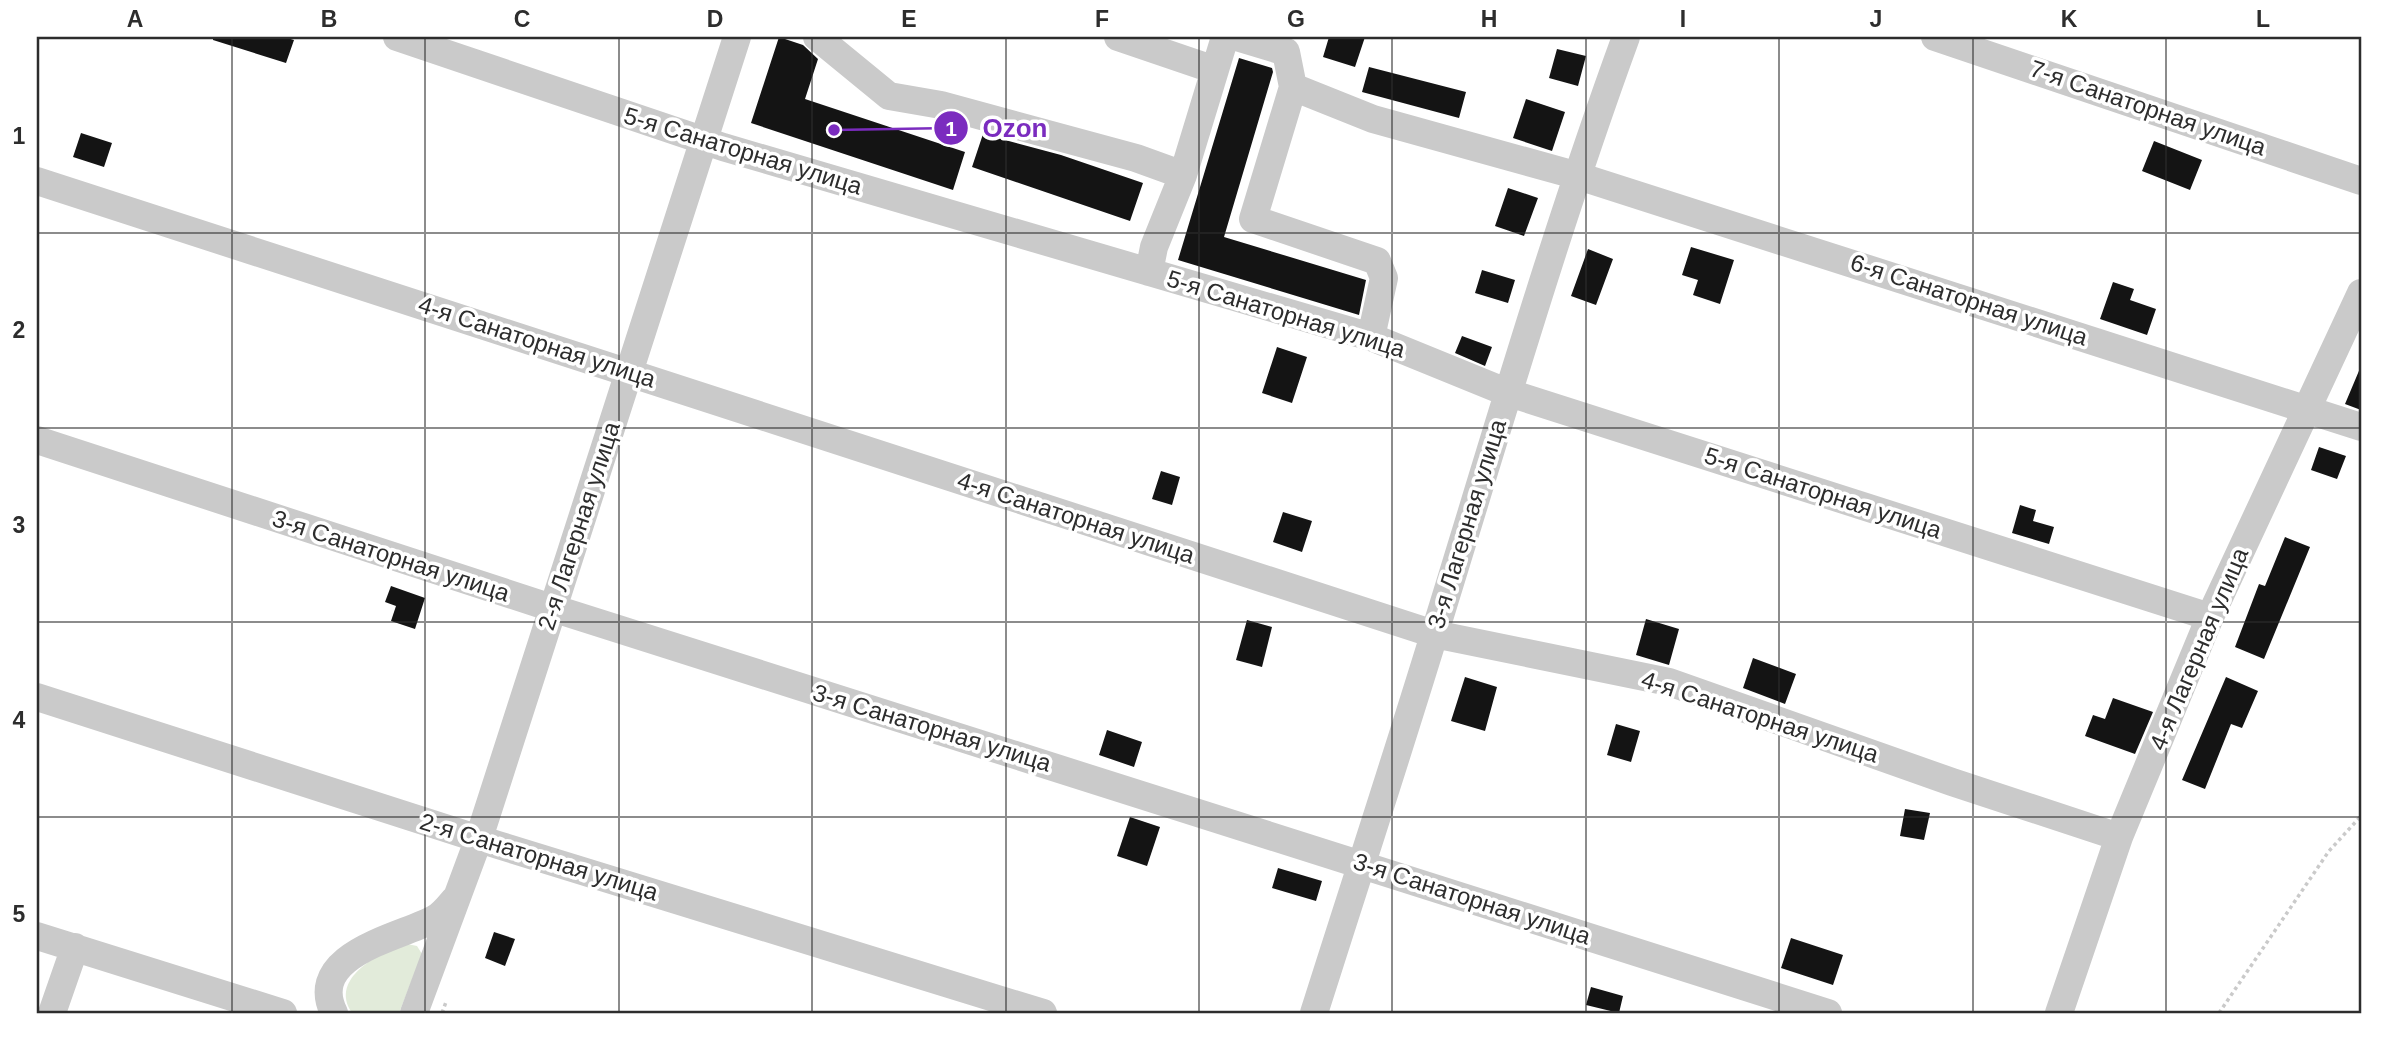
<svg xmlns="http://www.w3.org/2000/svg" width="2398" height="1050" font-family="Arial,sans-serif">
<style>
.green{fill:#e2ebda}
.building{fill:#141414}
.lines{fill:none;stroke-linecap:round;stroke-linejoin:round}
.path{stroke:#cacaca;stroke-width:3.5;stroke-dasharray:3.5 3.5;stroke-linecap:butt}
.minor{stroke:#cacaca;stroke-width:28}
.grid{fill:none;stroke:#2d2d2d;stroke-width:2;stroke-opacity:0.55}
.labels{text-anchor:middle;stroke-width:7;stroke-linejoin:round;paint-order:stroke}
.street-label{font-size:24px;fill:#2d2d2d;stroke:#fff}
.leader{fill:none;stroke:#7b2cbf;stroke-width:2.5}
.callout-dot{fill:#7b2cbf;stroke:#fff;stroke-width:2.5}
.mark-label{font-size:21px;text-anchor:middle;font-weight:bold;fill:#fff}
.callout-label{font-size:26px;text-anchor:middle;font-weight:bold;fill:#7b2cbf;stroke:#fff;stroke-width:7;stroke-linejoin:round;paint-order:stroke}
.neatline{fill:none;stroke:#2d2d2d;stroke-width:2.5}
.grid-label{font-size:23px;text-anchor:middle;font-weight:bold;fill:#2d2d2d}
</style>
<rect width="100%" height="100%" fill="#fff"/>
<path class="green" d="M407 944 417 946 422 954 399 1013H352C328 979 379 952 407 944Z"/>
<path class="building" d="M213 37H284L294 40 286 63 213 40Z
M779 37 803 45 818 59 805 99 965 152 953 190 751 123Z
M1329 37H1365L1355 67 1323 57Z
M1557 49 1586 56 1578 86 1549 78Z
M1239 58 1272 68 1273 72 1224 237 1366 280 1359 315 1178 260Z
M1369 67 1466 92 1459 118 1362 92Z
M1526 99 1565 112 1552 151 1513 138Z
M81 133 112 143 104 167 73 157Z
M983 134 1061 155 1143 183 1130 221 972 167Z
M2154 141 2202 160 2190 190 2142 171Z
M1508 188 1538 198 1524 236 1495 226Z
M1691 247 1734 260 1720 304 1693 295 1698 280 1682 275Z
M1588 249 1613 259 1596 305 1571 296Z
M1482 270 1515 280 1508 303 1475 293Z
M2113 282 2134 289 2130 300 2156 309 2147 335 2100 319Z
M1462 336 1492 347 1485 366 1455 353Z
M1277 347 1307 357 1292 403 1262 393Z
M2361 366V410L2345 404Z
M2319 447 2346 456 2337 479 2311 470Z
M1161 471 1180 477 1172 505 1152 499Z
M2020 505 2036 510 2033 521 2054 527 2049 544 2012 533Z
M1283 512 1312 521 1302 552 1273 542Z
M2285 537 2310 547 2264 659 2235 647 2259 584 2265 586Z
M391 586 425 598 415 629 391 621 396 606 385 602Z
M1646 619 1679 629 1669 665 1636 655Z
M1247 620 1272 627 1262 667 1236 660Z
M1753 658 1796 674 1785 704 1743 688Z
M1465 677 1497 687 1485 731 1451 721Z
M2226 677 2258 691 2242 728 2231 724 2205 789 2182 780Z
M2113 698 2153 712 2135 754 2085 736 2093 715 2105 719Z
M1616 724 1640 731 1631 762 1607 755Z
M1107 730 1142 742 1134 767 1099 755Z
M1905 809 1930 813 1924 840 1900 836Z
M1130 817 1160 827 1147 866 1117 856Z
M1278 868 1322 881 1316 901 1272 888Z
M494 932 515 939 505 966 485 958Z
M1791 938 1843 955 1833 985 1781 968Z
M1591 987 1623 996 1619 1013 1586 1005Z"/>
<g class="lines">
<path class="path" d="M442 1013 446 1002
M2219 1013 2329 851 2361 816"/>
<path class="minor" d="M397 37 723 147 1371 337 1506 392 2210 617
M817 37 889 96 941 105 1136 158 1183 175
M1118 37 1215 70
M1237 37 1286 52 1293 87
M1935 37 2361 181
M37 181 1434 634 1669 682 1952 782 2119 837
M1149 272 1154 247 1183 175 1225 37
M1371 337 1384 278 1377 261 1253 219 1293 87 1373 119 1575 175 2361 427
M37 440 552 608 1828 1013
M37 697 498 845 1043 1013
M37 936 283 1013
M52 1013 75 947
M334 1013C305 954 401 937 434 919 442 915 448 907 454 900
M414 1013 479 838 737 37
M1314 1013C1354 887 1395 762 1434 635 1496 435 1554 234 1626 37
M2059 1013 2119 837 2210 617 2361 293"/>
</g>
<path class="grid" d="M232 37V1013M425 37V1013M619 37V1013M812 37V1013M1006 37V1013M1199 37V1013M1392 37V1013M1586 37V1013M1779 37V1013M1973 37V1013M2166 37V1013M37 233H2361M37 428H2361M37 622H2361M37 817H2361"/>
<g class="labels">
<g class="street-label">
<text transform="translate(2148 108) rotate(19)" y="8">7-я Санаторная улица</text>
<text transform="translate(743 151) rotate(17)" y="8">5-я Санаторная улица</text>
<text transform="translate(1969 300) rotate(18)" y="8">6-я Санаторная улица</text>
<text transform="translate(1286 314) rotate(17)" y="8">5-я Санаторная улица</text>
<text transform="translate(537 342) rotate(18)" y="8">4-я Санаторная улица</text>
<text transform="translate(1823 493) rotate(18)" y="8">5-я Санаторная улица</text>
<text transform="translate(1076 518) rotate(18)" y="8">4-я Санаторная улица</text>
<text transform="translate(1467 524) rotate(-73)" y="8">3-я Лагерная улица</text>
<text transform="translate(579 526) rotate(-72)" y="8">2-я Лагерная улица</text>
<text transform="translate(391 556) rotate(18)" y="8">3-я Санаторная улица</text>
<text transform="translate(2199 649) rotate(-67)" y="8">4-я Лагерная улица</text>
<text transform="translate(1760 717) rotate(18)" y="8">4-я Санаторная улица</text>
<text transform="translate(932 728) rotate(17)" y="8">3-я Санаторная улица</text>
<text transform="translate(539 857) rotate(17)" y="8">2-я Санаторная улица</text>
<text transform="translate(1472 899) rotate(18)" y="8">3-я Санаторная улица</text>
</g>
</g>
<path class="leader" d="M834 130L951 128"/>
<g class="callout-dot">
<circle cx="834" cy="130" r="7"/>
<circle cx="951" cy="128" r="18"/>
</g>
<g class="mark-label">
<text x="951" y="136">1</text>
</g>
<g class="callout-label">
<text x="1015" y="137">Ozon</text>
</g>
<rect width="2398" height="1050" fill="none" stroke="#ffffff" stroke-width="77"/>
<rect x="38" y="38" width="2322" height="974" class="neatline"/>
<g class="grid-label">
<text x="135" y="27">A</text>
<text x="329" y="27">B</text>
<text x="522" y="27">C</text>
<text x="715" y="27">D</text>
<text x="909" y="27">E</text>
<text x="1102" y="27">F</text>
<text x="1296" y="27">G</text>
<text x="1489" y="27">H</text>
<text x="1683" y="27">I</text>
<text x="1876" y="27">J</text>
<text x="2069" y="27">K</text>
<text x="2263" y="27">L</text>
<text x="19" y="144">1</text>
<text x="19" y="338">2</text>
<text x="19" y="533">3</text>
<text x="19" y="728">4</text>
<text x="19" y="922">5</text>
</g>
</svg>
